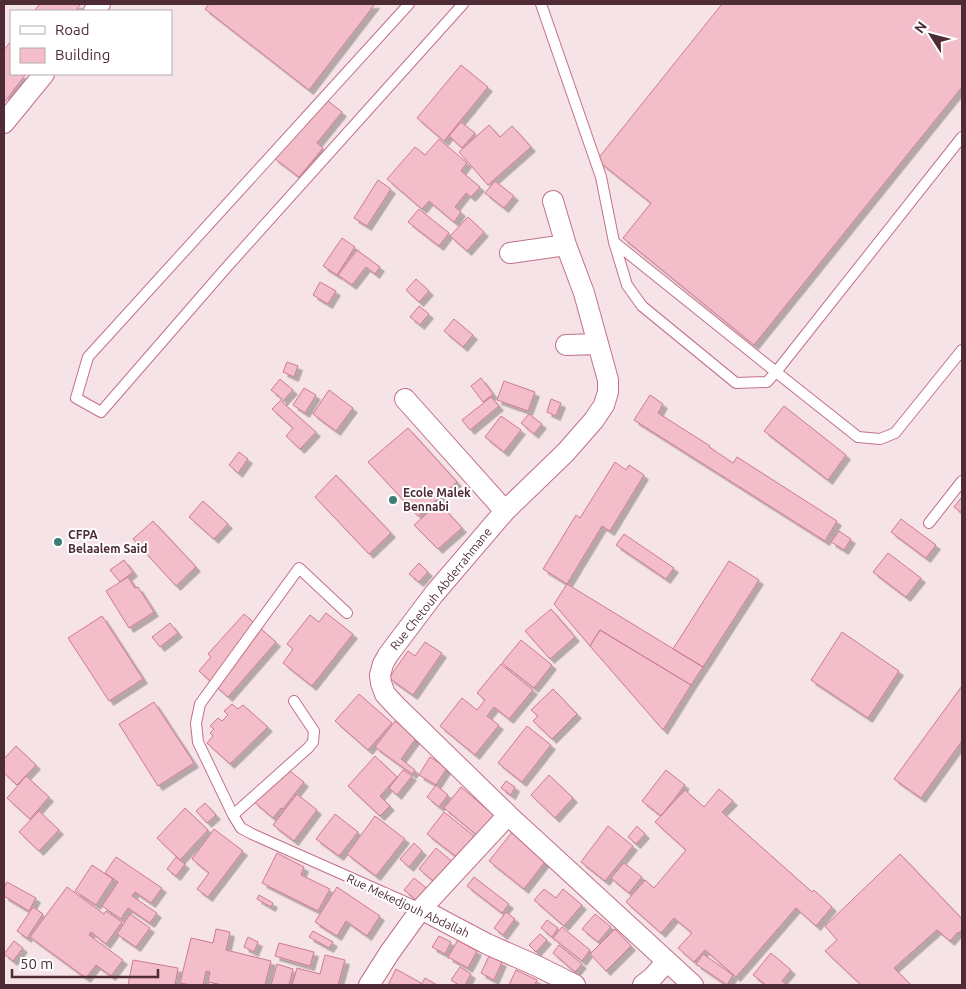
<svg xmlns="http://www.w3.org/2000/svg" width="966" height="989" font-family="Ubuntu,sans-serif">
<style>
.building{fill:#f3bdca;stroke:#ce7a91;filter:url(#shadow)}
.lines{fill:none;stroke-linecap:round;stroke-linejoin:round}
.lane-casing{stroke:#c37088;stroke-width:12}
.street-casing{stroke:#c37088;stroke-width:22}
.lane{stroke:#fff;stroke-width:10}
.street{stroke:#fff;stroke-width:20}
.poi-dot{fill:#3a7f75;stroke:#fff;stroke-width:2}
.labels{text-anchor:middle;stroke-width:4;stroke-linejoin:round;paint-order:stroke}
.poi-label{font-size:12px;font-weight:bold;fill:#4e2b35;stroke:#fff;text-anchor:start}
.street-label{font-size:12px;fill:#4e2b35;stroke:#fff}
</style>
<defs>
<filter id="shadow"><feDropShadow dx="4.5" dy="4.5" stdDeviation="0" flood-color="#0004"/></filter>
</defs>
<rect width="100%" height="100%" fill="#f6e3e7"/>
<path class="building" d="M40 4H81L75 11H34Z
M209 4H375L309 90 205 9Z
M722 4H962V87L754 345 623 238 651 203 597 160Z
M11 41V74H26L4 103V50Z
M461 65 488 87 444 141 417 118Z
M323 97 342 112 317 143 323 148 299 177 274 158Z
M461 122 475 133 462 148 449 136Z
M489 125 500 137 512 126 531 147 488 185 459 152Z
M439 139 467 163 461 171 480 187 471 197 466 193 455 207 461 212 454 222 429 201 422 209 387 179 415 147 425 155Z
M378 180 391 189 367 226 354 218Z
M495 181 514 196 504 208 485 193Z
M419 209 449 233 439 246 408 222Z
M468 217 484 232 467 251 450 236Z
M342 238 355 247 337 275 323 266Z
M357 250 380 267 375 274 366 267 352 285 338 275Z
M416 279 429 291 419 302 406 290Z
M320 282 336 291 328 304 313 295Z
M419 306 429 314 420 325 410 317Z
M454 319 473 335 463 347 444 331Z
M287 362 298 366 294 377 283 372Z
M481 378 493 394 483 402 471 386Z
M280 379 293 390 282 402 316 432 300 449 286 436 293 428 272 409 282 399 271 390Z
M504 381 535 392 528 411 497 400Z
M304 388 316 395 305 413 293 405Z
M329 390 353 408 336 431 313 414Z
M650 395 663 404 658 413 710 446 709 447 733 463 737 457 837 521 825 541 634 420Z
M491 397 499 406 470 430 462 420Z
M551 399 561 403 556 416 547 412Z
M784 406 846 455 828 480 764 431Z
M529 414 542 424 534 434 521 423Z
M501 416 521 430 504 452 485 437Z
M408 428 457 482 418 516 368 462Z
M239 452 248 459 238 473 229 465Z
M615 462 626 470 629 465 644 475 610 531 602 526 567 584 543 569 576 515 580 518Z
M336 475 391 533 369 554 315 497Z
M962 497V513L954 507Z
M203 501 228 524 214 539 189 517Z
M439 503 462 528 438 549 414 525Z
M901 519 936 545 926 558 891 532Z
M153 521 196 567 176 586 133 539Z
M839 531 851 539 844 550 831 542Z
M624 534 674 568 666 579 616 545Z
M888 553 921 578 906 597 873 572Z
M124 560 133 572 120 582 110 570Z
M729 561 759 580 703 667 673 649Z
M419 563 428 572 419 582 409 574Z
M128 577 135 588 138 587 154 612 129 628 106 591Z
M567 584 703 667 691 685 600 630 590 646 554 604Z
M551 609 575 637 550 659 525 631Z
M326 613 353 634 312 686 283 663 293 649 287 644 310 615 319 622Z
M244 614 276 642 228 697 199 671 211 657 208 654Z
M102 616 143 679 109 701 68 638Z
M170 623 178 633 160 647 152 637Z
M600 630 691 685 663 730 590 646Z
M842 632 899 671 868 718 811 680Z
M521 640 552 665 534 688 502 663Z
M425 642 442 653 413 695 389 678 408 651 415 656Z
M501 664 533 690 509 719 494 707 487 716 499 725 475 755 440 726 462 698 477 710 485 700 477 693Z
M962 686V741L921 798 894 779Z
M553 689 577 714 552 739 533 721 538 716 531 710Z
M359 694 392 723 368 750 335 721Z
M154 702 194 763 158 786 119 724Z
M232 704 238 709 243 705 268 727 230 764 207 743 213 736 210 733 214 729 210 726 218 718 222 721 228 715 224 711Z
M395 721 417 737 401 759 415 770 412 774 375 747Z
M527 726 551 745 522 782 498 763Z
M16 746 36 765 17 785 4 773V759Z
M375 756 397 777 380 796 390 806 380 816 348 786Z
M430 757 447 768 436 785 419 775Z
M282 765 304 782 283 809 281 808 273 818 253 801Z
M403 770 412 776 397 795 389 788Z
M666 770 685 785 661 816 642 801Z
M549 775 573 798 555 818 531 795Z
M26 776 49 797 30 819 7 798Z
M506 781 515 787 511 795 501 788Z
M436 785 448 795 439 807 427 797Z
M461 787 495 816 478 836 444 808Z
M719 789 733 801 722 812 812 892 814 890 832 907 816 926 796 908 736 977 705 950 694 962 678 948 692 933 674 918 661 933 626 902 645 880 654 888 686 850 655 822 685 790 704 807Z
M297 794 317 810 294 841 273 825Z
M205 803 216 815 207 823 196 811Z
M185 808 208 830 180 860 157 838Z
M39 811 59 830 39 851 19 832Z
M444 812 474 836 458 858 427 834Z
M335 814 358 832 339 856 316 839Z
M375 816 405 839 376 876 347 854Z
M608 826 633 846 605 881 581 862Z
M637 826 645 834 636 844 628 837Z
M214 829 243 851 208 897 197 889 209 873 192 859Z
M513 831 548 858 524 889 489 861Z
M414 843 422 851 409 867 400 859Z
M436 848 454 863 437 884 419 869Z
M277 853 304 867 301 875 330 889 318 911 262 883Z
M900 854 962 919V930L960 932 957 933 950 941 937 930 894 968 911 985H861L825 951 837 940 825 926Z
M116 857 162 888 151 903 135 892 132 896 157 913 150 923 128 908 121 919 102 906 118 882 105 873Z
M176 857 185 864 176 876 167 869Z
M624 863 642 877 629 893 611 878Z
M92 865 113 879 96 905 75 891Z
M474 877 509 904 502 913 467 886Z
M414 878 430 891 420 903 404 890Z
M7 882 36 898 29 911 4 896V888Z
M67 887 104 914 106 911 122 922 106 944 91 932 89 935 123 960 111 976 96 965 86 978 30 937Z
M337 887 380 916 367 936 346 921 337 936 315 922Z
M544 889 556 898 563 889 582 905 564 926 534 900Z
M259 895 273 903 271 907 257 899Z
M33 907 43 914 27 938 17 931Z
M506 912 515 919 503 935 494 928Z
M130 914 150 928 136 947 117 934Z
M595 914 611 927 598 942 582 929Z
M547 920 558 928 552 937 541 928Z
M562 927 590 950 582 961 553 938Z
M216 929 230 932 226 950 271 961 265 985H223L208 982 210 972 206 971 203 985H191L180 983 191 938 213 943Z
M615 929 631 946 606 971 590 954Z
M313 931 333 942 329 948 309 937Z
M540 934 547 940 536 952 529 945Z
M439 936 451 942 445 954 432 947Z
M248 937 258 942 254 952 244 947Z
M458 940 477 951 468 968 448 957Z
M14 941 23 948 13 961 4 954Z
M279 943 314 952 310 966 275 956Z
M559 945 582 964 575 972 553 953Z
M771 953 791 970 782 981 787 985H766L753 975Z
M703 954 733 975 727 985 696 964Z
M325 955 345 960 338 985H292L297 968 320 974Z
M489 956 502 962 494 980 481 973Z
M133 960 178 968 175 985H128Z
M277 964 293 969 289 985H271Z
M460 967 471 974 465 985H459L451 980Z
M396 969 421 983 419 985H388Z
M516 970 537 980 535 985H509Z
M425 978 437 985H421Z"/>
<g class="lines">
<defs>
<path id="lane" d="M409 4 88 357 76 398 101 412 226 268 463 4
M541 4 601 177 614 242 627 285 642 306 736 383 767 382 776 372 858 437 880 439 895 433 962 350
M614 242 776 372 962 137
M929 523 962 481
M347 613 299 568 200 704 196 723 198 742 233 815 241 828 252 834 421 909
M233 815 308 748 313 742 314 731 294 701"/>
<path id="street" d="M94 11 100 4
M4 123 44 74
M553 201 566 245 584 293 608 380V392L604 405 594 420 566 452 505 511 434 594 388 655 383 664 380 675 381 683 385 694 397 707 508 815 693 985
M510 253 566 245
M566 345 598 344
M405 399 505 511
M421 909 487 944 537 966 575 985
M369 985 390 952 421 909 508 815
M643 985 652 978 667 961"/>
</defs>
<use href="#lane" class="lane-casing"/>
<use href="#street" class="street-casing"/>
<use href="#lane" class="lane"/>
<use href="#street" class="street"/>
</g>
<g class="poi-dot">
<circle cx="393" cy="500" r="5"/>
<circle cx="58" cy="542" r="5"/>
</g>
<g class="labels">
<g class="poi-label">
<text x="403" y="497">Ecole Malek<tspan x="403" dy="14">Bennabi</tspan></text>
<text x="68" y="539">CFPA<tspan x="68" dy="14">Belaalem Said</tspan></text>
</g>
<g class="street-label">
<text transform="translate(441 589) rotate(-51)" y="4">Rue Chetouh Abderrahmane</text>
<text transform="translate(408 906) rotate(25)" y="4">Rue Mekedjouh Abdallah</text>
</g>
</g>
<rect width="966" height="989" fill="none" stroke="#4e2b35" stroke-width="10"/>
<rect x="10" y="10" width="162" height="65" fill="#ffffff" stroke="#b8aaae"/>
<rect x="20" y="26" width="25" height="8" fill="#ffffff" stroke="#b8aaae"/>
<text x="55" y="35" font-size="15" fill="#4e2b35">Road</text>
<rect x="20" y="48" width="25" height="15" fill="#f3bdca" stroke="#b8aaae"/>
<text x="55" y="60" font-size="15" fill="#4e2b35">Building</text>
<g transform="translate(931 35) rotate(306)" stroke="#ffffff" stroke-width="4" paint-order="stroke">
<path d="M0-4L9 19L0 12L-9 19Z" fill="#4e2b35"/>
<text y="-8" font-size="14" font-weight="bold" text-anchor="middle" fill="#4e2b35">N</text>
</g>
<path d="M12 969v8h146v-8" fill="none" stroke="#4e2b35" stroke-width="2.5"/>
<text x="20" y="969" font-size="15" fill="#4e2b35" stroke="#ffffff" stroke-width="4" paint-order="stroke">50 m</text>
</svg>
